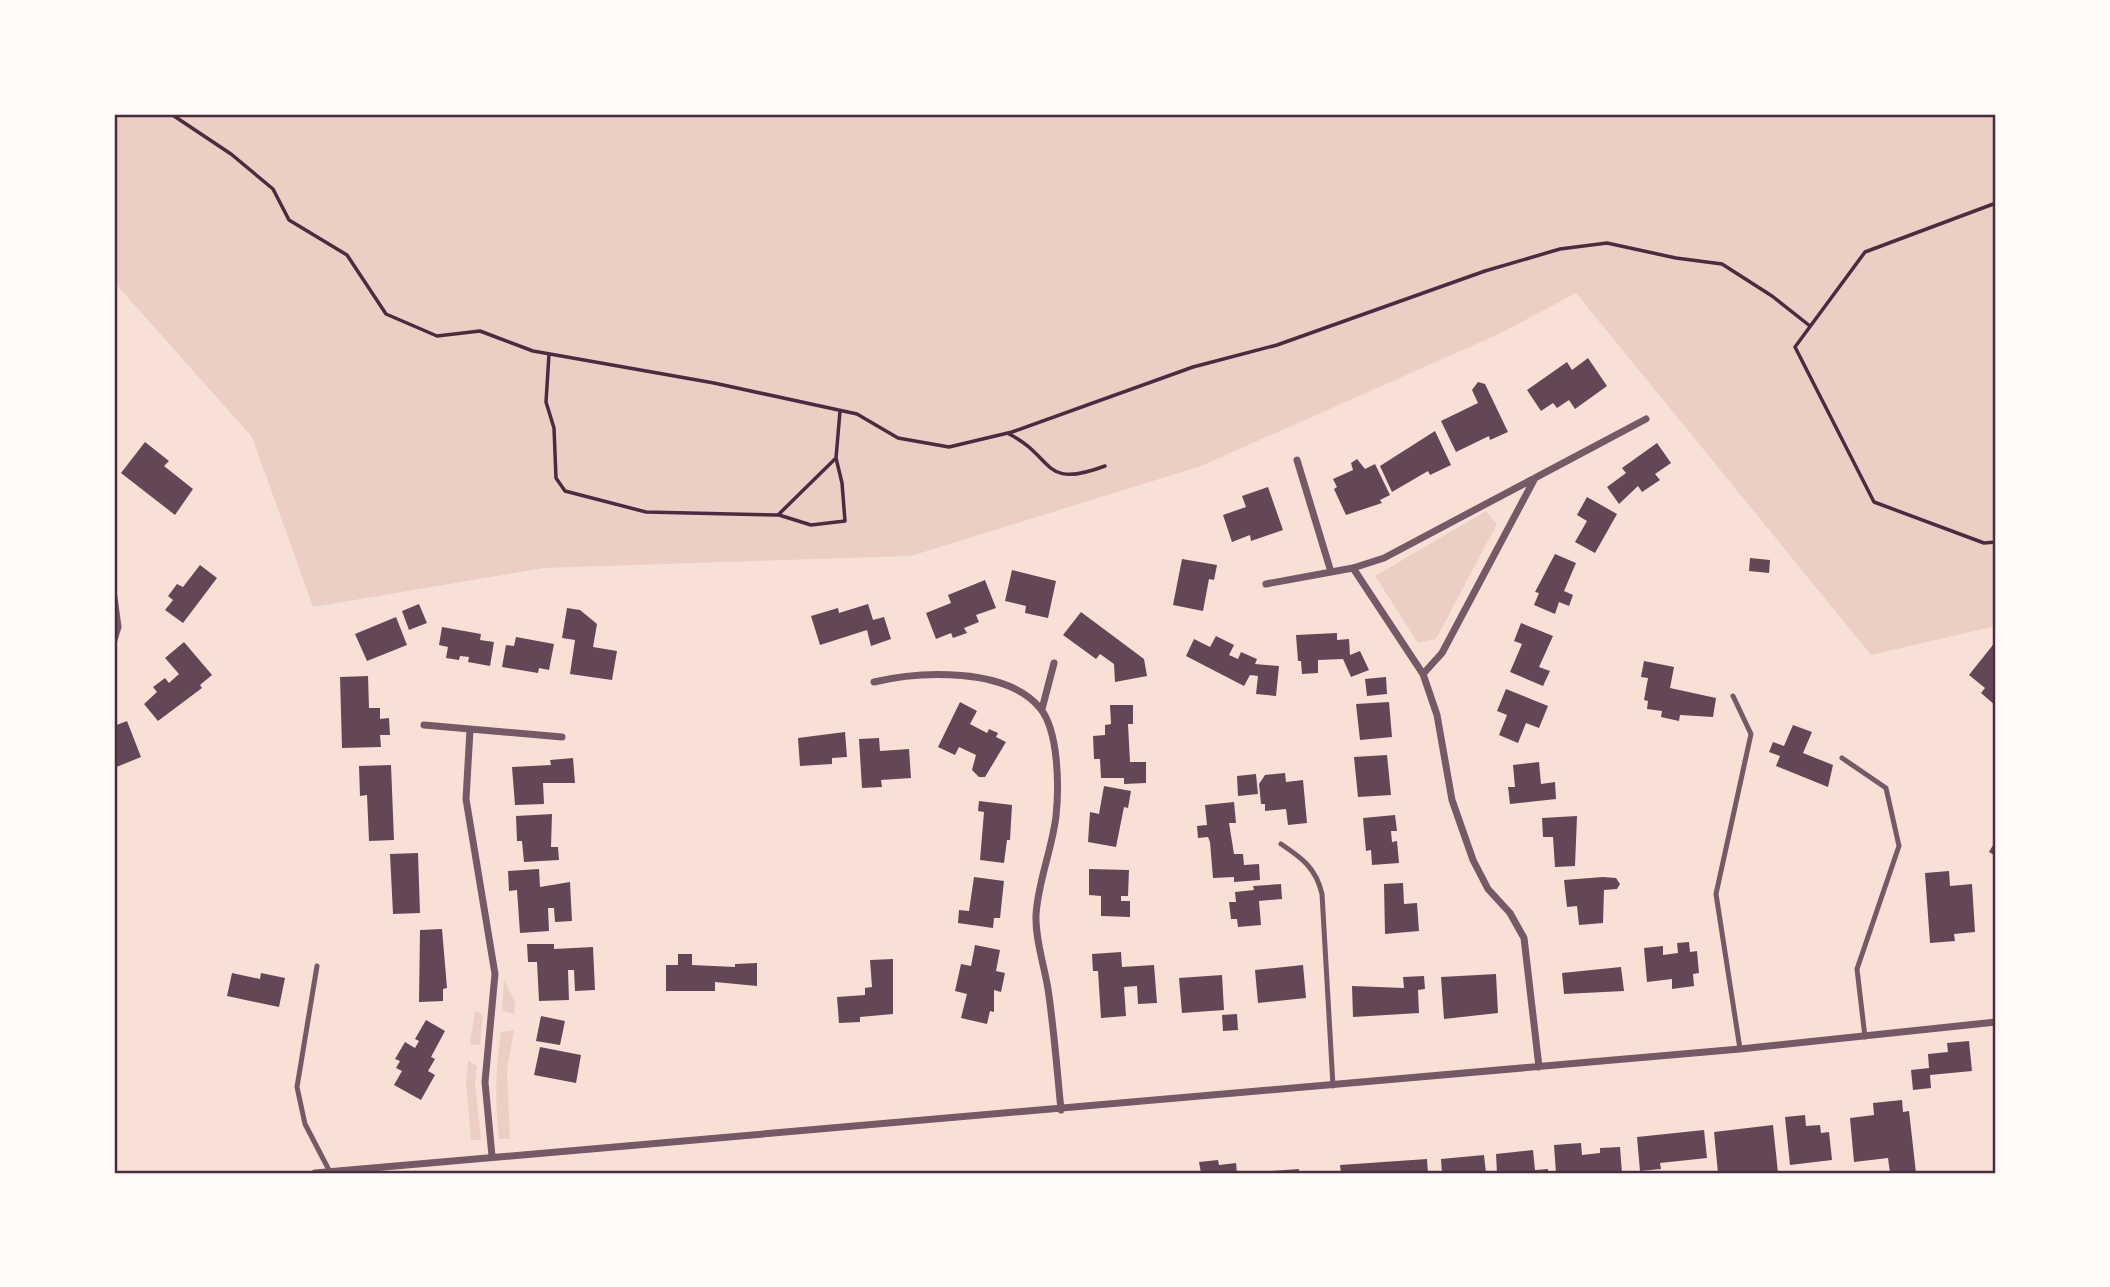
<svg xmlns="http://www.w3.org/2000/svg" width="2110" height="1287" font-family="Georgia,serif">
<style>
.green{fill:#ebcfc5}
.building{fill:#644757}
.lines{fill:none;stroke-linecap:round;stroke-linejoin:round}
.path{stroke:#4a2c40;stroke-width:3.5}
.service{stroke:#755966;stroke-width:5}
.minor{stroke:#755966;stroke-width:7}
.neatline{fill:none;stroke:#4a2c40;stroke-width:2.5}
</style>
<rect width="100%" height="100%" fill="#f7e1d7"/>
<path class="green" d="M114 114H1996V626L1871 655 1576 293 1501 333 1201 466 911 556 544 568 313 607 252 437 114 282Z
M1486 511 1497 524 1436 639 1418 643 1375 576Z
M504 979 515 1002 514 1014 502 1011Z
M475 1011 483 1015 480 1045 470 1044Z
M514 1030 507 1070 510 1139H499C495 1102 495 1069 501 1032Z
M468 1060 477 1066 475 1083 481 1140H471L466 1082Z"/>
<path class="building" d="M1588 358 1607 386 1575 409 1569 400 1557 408 1553 403 1541 411 1527 390 1567 362 1572 370Z
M1478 382 1485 384 1508 432 1490 440 1489 436 1456 452 1441 421 1478 403 1472 390Z
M1435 431 1451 465 1430 475 1428 471 1392 492 1380 466Z
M145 442 169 461 164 466 193 489 175 515 121 473Z
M1657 443 1671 463 1655 474 1660 480 1642 492 1638 486 1619 504 1607 487 1626 473 1622 468Z
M1357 459 1365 469 1375 464 1390 495 1380 500 1382 503 1346 515 1334 489 1337 487 1333 479 1353 470 1351 463Z
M1268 487 1283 530 1251 541 1250 535 1232 542 1223 515 1246 507 1242 496Z
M1587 497 1617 514 1595 553 1575 542 1587 521 1577 515Z
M1555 554 1576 563 1564 591 1573 595 1569 606 1559 602 1555 614 1534 605 1539 593 1535 592Z
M1750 558 1770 560 1769 573 1749 571Z
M1182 559 1217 565 1214 580 1209 579 1203 611 1173 605Z
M200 565 217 578 183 623 165 610 173 600 168 596 177 584 183 587Z
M1012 570 1056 581 1048 618 1025 613 1026 606 1005 601Z
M985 580 996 608 976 615 979 622 964 628 967 633 953 638 951 633 936 639 926 613 951 603 948 595Z
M419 604 427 623 409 630 402 611Z
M868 604 873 620 884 617 891 639 871 646 867 630 820 645 811 616 838 608 839 613Z
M567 608 580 610 597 624 593 647 617 651 612 680 570 674 575 640 562 638Z
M1081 612 1144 659 1147 676 1115 682 1114 664 1100 654 1096 659 1063 635Z
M396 617 407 645 367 661 355 634Z
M1521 623 1553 636 1539 667 1550 671 1543 686 1510 672 1522 644 1514 641Z
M442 627 481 634 480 640 494 642 490 666 468 662 469 657 460 656 459 660 446 658 448 647 439 645Z
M1337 633V640L1349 639 1350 655 1360 651 1369 670 1351 677 1343 659 1318 660V673L1302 674 1301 661H1298L1296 635Z
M1216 636 1234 645 1229 655 1238 659 1241 652 1257 659 1255 664 1279 666 1276 696 1256 694 1258 676 1250 675 1244 686 1186 656 1194 639 1210 647Z
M516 637 554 644 549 670 539 668 538 673 502 667 506 645 514 646Z
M1996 641V706L1981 693 1985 688 1969 675Z
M184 642 212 675 200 685 202 688 158 721 144 704 157 692 153 687 165 678 169 683 179 674 165 658Z
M1644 661 1674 667 1670 688 1716 698 1713 717 1680 715 1679 721 1661 717 1662 711 1647 709 1648 701 1644 700 1648 678 1641 677Z
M368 676 369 708H380V719L389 718 390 735H380L381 747 342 748 340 677Z
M1386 677 1387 694 1367 696 1365 679Z
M1506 689 1548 706 1539 728 1526 723 1518 743 1499 735 1507 715 1497 711Z
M960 702 977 711 970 724 987 733 989 729 998 733 996 737 1006 742 985 777H979L972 770 976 755 959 747 955 755 938 747Z
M1389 702 1392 737 1360 740 1356 704Z
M1110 705H1133V724H1128L1130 762H1146V783L1124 784V778H1101L1100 759H1094L1093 736 1105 735V725L1111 724Z
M127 721 141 757 114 768V726Z
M1793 725 1812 732 1803 753 1833 765 1828 787 1776 766 1780 756 1769 752 1773 742 1784 746Z
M845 732 847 757 832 758V764L800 766 798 738Z
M879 738 880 751 909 749 911 778 881 780 882 787 862 788 859 739Z
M1387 755 1391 795 1358 797 1354 757Z
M573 758 575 783H543L544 804 515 805 512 767 551 765 550 760Z
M1539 762 1541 784 1555 782 1556 799 1510 804 1508 787H1515L1513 765Z
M391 765 394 840 369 841 367 795 360 796 359 766Z
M1285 773 1286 782 1303 780 1307 823 1288 825 1286 809 1265 811V804H1261L1259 784 1265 775Z
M1256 774 1258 794 1238 796 1237 776Z
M1104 786 1131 791 1128 808 1124 807 1116 847 1088 842 1090 812 1099 814Z
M979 801 1012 805 1010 840H1007L1004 863 980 860 984 812 978 811Z
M1234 802 1236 823H1229L1234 854H1243L1244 865 1259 864 1260 880 1234 882V877L1213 878 1210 842 1208 837 1198 838 1197 826 1207 825 1205 805Z
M552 814 551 847H558L559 860 524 862 522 841H517L516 816Z
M1395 815 1397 831H1391L1392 842 1397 841 1399 863 1372 865 1371 850 1366 851 1363 818Z
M1577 816 1575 866 1555 867 1553 837H1543L1542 818Z
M1996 840V856L1989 852Z
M418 853 420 913 393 914 390 854Z
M539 869 540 887 570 882 572 921 555 922 554 908H548L549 931 520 933 517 890 509 891 508 871Z
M1089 869 1129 870 1128 896H1121V901H1130V917L1101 916V896L1089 895Z
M1949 871 1950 886 1972 884 1975 932 1954 934 1955 941 1930 943 1925 873Z
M974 877 1004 881 1000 918H994L993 928 958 923 959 910 969 911Z
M1603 877 1616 878 1620 884 1617 889 1604 890 1603 923 1579 925 1577 906 1567 907 1564 880Z
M1403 883 1404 904 1417 903 1419 931 1385 934 1384 884Z
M1281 884 1282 899 1259 901 1261 925 1238 927 1237 919H1231L1229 902H1236L1235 892 1254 890 1253 886Z
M442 929 447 988 443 989V1001L419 1002 420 930Z
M1689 942 1690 952 1697 951 1699 973 1693 974 1694 986 1672 989V979L1647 982 1644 948 1663 946V955L1678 953 1677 943Z
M527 944H554V949L593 947 595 990 575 991 574 970H568L569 1000 539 1001 537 962H528Z
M975 945 1000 950 996 971 1005 973 1001 992 994 990V1012L990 1011 987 1024 961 1018 967 994 955 991 961 964 971 966Z
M1121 952 1122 967 1154 965 1157 1003 1138 1004 1137 986 1124 987 1126 1016 1101 1018 1098 971H1093L1092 954Z
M678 954H692V965L735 967V964L757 963V986L715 982V991H666V965H678Z
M893 959V1014L860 1017V1022L839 1023 837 997 865 995V988L872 987 870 960Z
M1303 965 1306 998 1258 1003 1255 970Z
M1621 967 1624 991 1564 994 1562 973Z
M232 973 260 979 261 973 285 978 279 1007 227 996Z
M1496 974 1498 1013 1444 1019 1441 977Z
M1222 975 1224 1010 1182 1013 1179 978Z
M1424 976 1425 989 1418 990 1419 1013 1353 1017 1352 986 1404 988 1403 977Z
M1237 1014 1238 1030 1223 1031 1222 1015Z
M541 1016 565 1021 560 1045 536 1041Z
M426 1020 445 1031 431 1057 435 1059 428 1071 435 1075 421 1100 394 1085 402 1071 396 1068 400 1061 395 1059 405 1042 415 1048 419 1041 415 1039Z
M1969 1041 1972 1071 1930 1075 1931 1088 1913 1090 1911 1070 1929 1068 1928 1054 1948 1052 1947 1043Z
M540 1047 581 1055 576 1083 534 1075Z
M1902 1100 1903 1112 1909 1111 1916 1173H1890L1888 1158 1854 1162 1850 1118 1874 1115 1873 1103Z
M1805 1115 1806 1126 1820 1125 1821 1133 1829 1132 1832 1160 1790 1165 1785 1117Z
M1773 1125 1778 1173H1718L1714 1132Z
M1704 1130 1707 1158 1660 1163 1661 1169 1640 1171 1637 1137Z
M1581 1143 1582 1155 1600 1153V1148L1620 1147 1622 1173H1556L1554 1145Z
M1533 1150 1535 1170 1548 1169V1173H1497L1496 1154Z
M1484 1155 1486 1173H1442L1441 1159Z
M1427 1159 1428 1173H1341L1340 1165Z
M1218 1160 1219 1165 1236 1163 1237 1173H1201L1199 1162Z
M1299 1169V1173H1272L1271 1171Z"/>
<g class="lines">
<path class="path" d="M171 114 231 154 273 189 289 220 347 255 386 314 437 336 480 331 533 351 714 383 857 414 898 438 949 447 1012 432 1193 367 1277 345 1485 271 1560 249 1607 243 1676 258 1722 264 1772 296 1810 326
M1996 203 1865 252 1795 347 1874 502 1984 543 1996 542
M549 354 546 402 554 428 556 478 565 491 646 512 778 515 836 458 840 411
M1009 434C1055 457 1041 490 1105 466
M779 515 811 525 845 521 842 483 836 458"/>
<path class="service" d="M1733 696 1751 734 1716 894 1740 1049
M1842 758 1886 788 1899 846 1857 969 1865 1037
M1281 844C1302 858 1316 868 1322 894L1333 1086
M317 966 297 1087 305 1124 330 1172"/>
<path class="minor" d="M1297 460 1331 572
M1535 478 1442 653 1423 674 1437 715 1452 800 1473 860 1488 889 1510 913 1524 938 1539 1067
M1353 568 1423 674
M1266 584 1353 568 1384 558 1646 419
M114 597 118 627 114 640
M874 682C920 671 1006 667 1040 708 1059 731 1059 788 1056 816 1052 850 1038 881 1036 915 1035 938 1044 965 1048 989 1054 1029 1057 1070 1061 1110
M1042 709 1054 663
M424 725 562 737
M470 730 466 799 495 974 485 1082 492 1156
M315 1173 1740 1049 1996 1022"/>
</g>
<rect width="2110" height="1287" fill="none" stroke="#fffaf5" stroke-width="231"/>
<rect x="116" y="116" width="1878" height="1056" class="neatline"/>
</svg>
